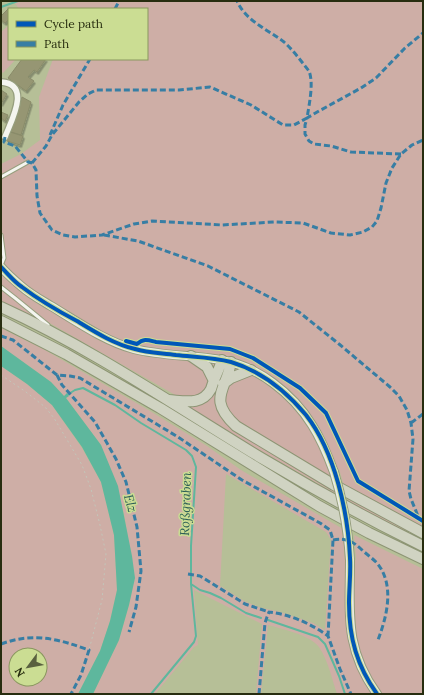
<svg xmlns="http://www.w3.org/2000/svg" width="424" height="695" font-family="Lora,serif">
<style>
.green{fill:#ceaea6;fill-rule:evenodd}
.water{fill:#5eb79d}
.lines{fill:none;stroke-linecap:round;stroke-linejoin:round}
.stream{stroke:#5eb79d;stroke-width:2}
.building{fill:#969673;stroke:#898b69;filter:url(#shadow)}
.lane-casing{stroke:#969e7d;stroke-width:5}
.street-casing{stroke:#969e7d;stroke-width:8}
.secondary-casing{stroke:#969e7d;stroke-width:10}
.highway-casing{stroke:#8d9574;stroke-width:12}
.path{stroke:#c3c6ba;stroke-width:1;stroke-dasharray:2 3;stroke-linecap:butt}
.lane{stroke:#f4f5ef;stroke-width:3}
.street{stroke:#f4f5ef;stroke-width:5.5}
.secondary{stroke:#e9ebe2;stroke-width:8}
.highway{stroke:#d0d3c2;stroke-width:10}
.secondary-bridge-casing{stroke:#969e7d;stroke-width:10;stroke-linecap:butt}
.secondary-bridge{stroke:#e9ebe2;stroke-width:8}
.quiet{stroke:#377ea4;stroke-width:3;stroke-dasharray:6 3;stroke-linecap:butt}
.cycleway-casing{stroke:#cbdd93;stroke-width:6}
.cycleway{stroke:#0057b8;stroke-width:4}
.labels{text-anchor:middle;stroke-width:3;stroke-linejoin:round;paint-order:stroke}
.water-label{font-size:13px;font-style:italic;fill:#2f6057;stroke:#cbdd93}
</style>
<defs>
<filter id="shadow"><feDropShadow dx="1.5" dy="2.5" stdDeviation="0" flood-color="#0004"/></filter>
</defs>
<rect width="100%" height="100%" fill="#b6bf97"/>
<path class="green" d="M18 1H423V540L349 503 339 469 330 473 336 494 237 437 187 406 177 396 46 321 35 312 29 315 1 301V164L21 154 40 140 39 97 53 59H147V9H19L15 3Z
M9 25V59H16L3 73 1 71V48L2 47 1 45V32Z
M1 328 45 350 150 411 207 446 241 470 343 529 345 560H356L354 535 423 569V694H337C332 679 328 660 319 647 310 635 282 629 268 625L261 694H256L262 624 194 590 198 645 194 647 155 694H93L119 640 129 605 134 578 124 513 101 445 66 398 69 396H64L51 382 1 346ZM226 474 326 532 331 540 325 630 313 623 277 611 261 608 244 601 220 586Z
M1 366 27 384 52 405 82 448 101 482 114 535 117 590 110 621 100 651 78 694H1ZM16 655H40V679H16Z"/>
<path class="water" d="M1 346 51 382 64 396 67 393 69 396 66 398 101 445 118 486 132 556 135 578 129 605 119 640 93 694H78L100 651 110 621 117 590 114 535 101 482 82 447 52 405 27 384 1 366Z"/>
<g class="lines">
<path class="stream" d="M1 7 18 1
M67 395 75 390 83 388 115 405 141 423 186 450 192 456 196 467 191 546V584L200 590 210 593 221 598 246 613 261 618
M268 620 318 637 325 644 339 676 345 694
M151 694 194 642 196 636 191 584"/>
</g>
<path class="building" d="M8 9 9 10V19L5 23 1 20V16Z
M22 59H46L37 72 34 70 28 77 34 81 26 91 8 78Z
M1 90 7 94 1 104Z
M22 97 31 102 21 135 11 132Z
M1 112 8 115 5 121 1 118Z
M10 132 23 136 20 145 7 141Z"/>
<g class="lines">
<defs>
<path id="lane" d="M1 177 28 162
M1 235 4 258 2 263
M1 287 15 298 48 325"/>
<path id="street" d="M1 82C32 84 11 121 5 137"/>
<path id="secondary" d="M1 267C7 274 14 280 21 286 30 294 41 300 51 306 76 321 106 342 134 349 162 356 193 355 221 360 258 366 293 394 312 425 321 439 328 456 334 472
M350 560C350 613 344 648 377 694"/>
<path id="highway" d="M1 307C93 349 177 407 263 459 315 490 368 519 423 546
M1 321 66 354 160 408 319 506 369 533 423 559
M191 356 207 367 214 381
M231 362C226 391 207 399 236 426L334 485 423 533
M223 384 231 378 251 370
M169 400C184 401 202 406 211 389 212 386 213 383 214 380 217 373 220 367 222 360"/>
</defs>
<use href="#lane" class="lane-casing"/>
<use href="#street" class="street-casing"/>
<use href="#secondary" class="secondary-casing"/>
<use href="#highway" class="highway-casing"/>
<path class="path" d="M1 375 26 392 45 407 54 418 82 465 91 489 100 525 106 554 102 600 89 650"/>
<use href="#lane" class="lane"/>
<use href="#street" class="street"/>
<use href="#secondary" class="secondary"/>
<use href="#highway" class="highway"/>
<defs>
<path id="secondary-bridge" d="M334 472C343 501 348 529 350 560"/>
</defs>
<use href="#secondary-bridge" class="secondary-bridge-casing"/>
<use href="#secondary-bridge" class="secondary-bridge"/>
<path class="quiet" d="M115 9 119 1
M50 135 63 105 90 59
M5 137 4 142 15 146 28 162 32 163 36 170 37 196 40 213 52 230 63 235 75 237 102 235 134 224 152 221 222 225 274 222 303 223 331 233 350 235 363 232 372 227 377 221 381 208 386 183 392 168 401 154 412 145 423 140
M401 154 351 152 331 146 314 144 309 141 305 134V125L307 118 319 111 361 88 376 78 405 48 423 33
M32 163 46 146 52 135 79 102 88 94 96 90H179L210 87 251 105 283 125H294L307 118C309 105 314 83 309 71 301 61 293 50 284 42 267 29 246 21 237 1
M104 235 138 241 208 266 299 312 339 344 390 387 399 396 407 410 411 423 413 439 409 491 411 499 418 516
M1 336 13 340 57 375 70 376 80 378 178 437 242 480 320 523 330 530 333 540 328 636
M57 375 62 385 95 422 116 459 126 482 137 527 141 571 136 607 129 632
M411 423 423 414
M333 540C346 537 354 542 363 551 368 555 373 559 377 563 395 585 387 616 378 640
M188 574 200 576 245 604 269 612
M1 644C34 632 58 639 89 650L81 675 71 694
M259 694 265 623 267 617 269 612C289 614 312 624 328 636L340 669 351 694"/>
<defs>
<path id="cycleway" d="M1 267C8 274 14 282 22 287 39 300 58 311 77 321 95 332 114 344 135 349 148 353 162 353 176 355 194 357 213 357 231 362 261 371 286 391 306 415 335 452 348 512 350 558 351 573 349 588 349 603 349 638 357 666 377 694
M126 341 137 344C144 338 148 340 156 342L230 349 253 358 300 388 326 413 358 481 423 521"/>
</defs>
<use href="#cycleway" class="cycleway-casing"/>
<use href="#cycleway" class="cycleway"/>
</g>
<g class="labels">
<g class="water-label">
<text transform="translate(131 503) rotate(75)" y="5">Elz</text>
<text transform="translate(185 504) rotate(-88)" y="5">Roßgraben</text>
</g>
</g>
<rect width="424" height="695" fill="none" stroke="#272d0f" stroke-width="4"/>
<rect x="8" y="8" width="140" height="52" fill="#cbdd93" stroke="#89975e"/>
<rect x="16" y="21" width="20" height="6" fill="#0057b8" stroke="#89975e"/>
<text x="44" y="28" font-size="12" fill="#272d0f">Cycle path</text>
<rect x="16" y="41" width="20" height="6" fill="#377ea4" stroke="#89975e"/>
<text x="44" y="48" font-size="12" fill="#272d0f">Path</text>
<g transform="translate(28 667) rotate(238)"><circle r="19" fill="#cbdd93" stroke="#89975e"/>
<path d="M0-3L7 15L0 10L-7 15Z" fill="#59603f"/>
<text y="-6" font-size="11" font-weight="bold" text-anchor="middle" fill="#272d0f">N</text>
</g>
</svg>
